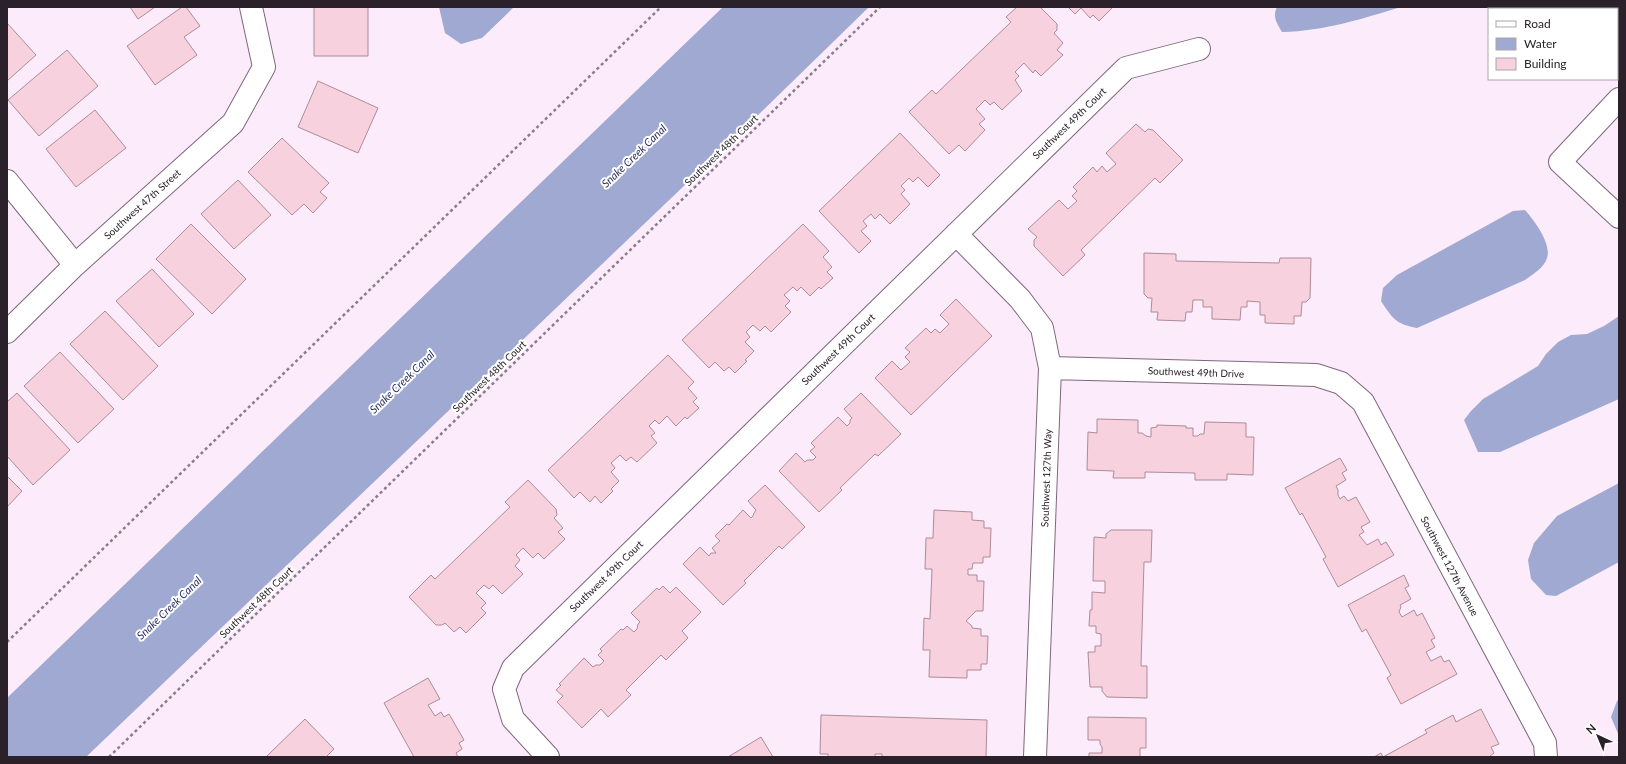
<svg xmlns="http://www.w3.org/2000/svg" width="1626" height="764" font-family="Lato,sans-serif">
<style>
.water{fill:#9fa9d1}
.building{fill:#f7d1de;stroke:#ae8b97}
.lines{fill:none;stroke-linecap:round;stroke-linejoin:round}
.minor-casing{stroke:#7f677d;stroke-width:24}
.path{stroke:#8a7d89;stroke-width:2.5;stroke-dasharray:3 3;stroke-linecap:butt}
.minor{stroke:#fff;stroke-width:22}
.labels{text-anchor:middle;stroke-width:4;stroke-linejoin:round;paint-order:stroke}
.street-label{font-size:10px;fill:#2b212a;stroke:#fff}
.water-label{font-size:11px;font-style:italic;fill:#282f61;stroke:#fff}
</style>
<rect width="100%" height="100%" fill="#fcebfa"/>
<path class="water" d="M439 7H514L482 38 461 44 445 33Z
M723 7H869L754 119 86 757H7V698Z
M1277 7H1401C1361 19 1325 31 1282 32 1277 23 1272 17 1277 7Z
M1525 210C1534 220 1552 244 1547 258 1544 268 1533 274 1525 280L1417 328C1396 324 1393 319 1381 301L1383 288 1397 275 1513 211Z
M1619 316V399L1500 452H1478L1464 420 1471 411 1483 399 1538 366 1546 354 1558 342 1571 335 1587 334 1604 326Z
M1619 483V562L1556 596 1546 595 1531 579 1528 560 1534 543 1557 516Z
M1619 699V736L1611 717 1617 701Z"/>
<path class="building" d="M130 7H155L138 19Z
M182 7H186L200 26 184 37 197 55 155 85 127 46Z
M314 7H368V56H314Z
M1017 7H1040L1057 24V30L1054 33 1063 43 1057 50 1063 55 1041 76 1035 70 1033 73 1024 63 1015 72 1019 76 1015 80 1022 91 1002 110 994 102 990 105 985 100 976 109 985 119 979 124 985 130 965 151 959 145 949 154 909 112 932 90 936 94 1011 22 1006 17Z
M1068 7H1113L1099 21 1093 15 1090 18 1081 8 1075 14Z
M7 23 36 55 7 81Z
M67 50 98 86 39 136 8 100Z
M318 81 378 108 358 153 298 127Z
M95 110 126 148 76 187 46 149Z
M1136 124 1145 132 1148 129 1153 130 1183 160 1160 183 1155 178 1081 250 1085 255 1063 276 1034 246V240L1037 237 1028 229 1059 200 1068 209 1077 201 1072 196 1077 191 1073 187 1093 167 1097 172 1102 166 1107 172 1116 164 1106 153Z
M900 133 940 175 928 187 918 177 913 182 909 178 901 186 905 190 901 194 910 204 890 224 880 214 875 219 871 214 863 221 867 226 861 231 871 241 859 253 819 211Z
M282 138 329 183 320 192 327 198 313 213 304 204 292 215 248 172Z
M238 180 271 215 234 249 201 214Z
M191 224 246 279 212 314 156 259Z
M803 224 829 251 823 257 832 267 827 272 833 278 821 289 819 287 810 296 801 287 797 291 793 287 784 295 790 301 785 306 791 312 771 332 765 326 760 331 753 325 746 332 750 337 745 342 754 351 745 360 747 361 735 373 729 367 724 371 715 362 709 368 682 340Z
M1144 253 1176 254V261L1279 263 1280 258H1311L1310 298 1306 302H1302L1301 316H1294V324L1265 323V315H1260V302L1247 301V307H1241L1240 320 1212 319V307H1203V300H1193L1192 312H1186L1185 321 1157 320 1158 312H1151L1152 298H1148L1144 294Z
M152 269 194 314 159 347 116 301Z
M956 299 992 336 911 415 875 378 892 361 901 370 910 362 905 357 910 352 905 348 926 328 931 333 935 329 940 333 949 324 940 315Z
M105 311 158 366 123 400 70 344Z
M60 352 114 409 78 443 24 386Z
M668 355 694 382 688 388 697 398 693 402 699 408 687 419 685 417 676 426 667 416 659 424 655 420 649 426 655 433 651 436 657 443 637 462 631 457 626 461 620 455 611 463 615 468 611 472 619 481 611 489 613 491 601 503 595 496 590 502 580 492 574 498 548 470Z
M17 393 70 450 33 485 7 456V402Z
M861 393 901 434 878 456 875 454 840 488 842 490 819 512 779 471 796 453 805 462 807 460H813L816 457 810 451 815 447 811 443 838 417 847 426 850 423V420L852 418 844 409Z
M1097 419 1138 420V433H1142L1146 436 1151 437V428L1157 427V425L1186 426V428H1193V436H1198L1200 434H1204L1205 422 1246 423V437H1254L1253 475 1227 474V480H1195V473L1145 472V478H1113L1114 471 1087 470 1088 432 1097 433Z
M1340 458 1347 470 1342 473 1346 480 1336 486 1338 490V495L1340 499 1344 496 1348 501 1356 497 1370 522 1361 527 1364 532 1359 535 1367 545 1378 539 1381 545 1386 542 1394 555 1338 587 1323 559 1326 557 1302 513 1300 515 1285 488Z
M7 476 22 491 7 507Z
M528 480 556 509 557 515 554 518 563 528 558 532 565 539 544 559 538 553 533 558 523 548 516 555 520 560 515 566 523 574 502 594 493 585 489 589 484 585 476 593 486 603 481 608 486 613 466 633 460 627 454 632 445 623 442 625H436L409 597 431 575 435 579 510 507 505 502Z
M765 485 805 527 782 549 779 546 744 581 746 583 723 605 683 564 700 547 709 556 711 553H716L712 548 720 541 715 536 727 524 729 525 743 510 751 518 753 516 754 513 756 510 748 501Z
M934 510 972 512V520L984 521V528H991L990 557H983V563H973L972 569H968V575H977V581H984L983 611H976L966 621 972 626V628L981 629V636H988L987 664H981V670H967V678L929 677 930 650H923L924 618 930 619 932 569H925L926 538H933Z
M1111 530H1152L1151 562H1144L1141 666H1147V698L1107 697 1102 691V687H1090L1088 652H1095V646H1101V634L1096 633V626H1089L1090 610H1092V592L1105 593V581H1093L1094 537 1106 538V534Z
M1404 575 1409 586 1405 588 1411 599 1400 605 1401 607 1399 612 1402 617 1414 610 1417 616 1422 613 1435 638 1431 640 1435 647 1426 652 1431 661 1441 656 1444 662 1449 660 1457 674 1401 704 1387 678 1391 675 1366 629 1362 632 1348 605Z
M663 586 670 593 676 587 701 612 682 631 688 638 666 660 661 655 626 690 631 695 608 717 601 709 582 728 557 702 563 696 556 690 561 685 559 684 584 658 593 667 596 665H600L604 661 598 655 602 651 600 649 621 629 623 630 627 626 634 632 637 629 638 624 640 622 631 613 657 588 659 590Z
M428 678 440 699 428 705 435 716 441 712 444 717 449 714 464 740 459 743 462 749 456 753 458 757H414L384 703Z
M1481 709 1499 744 1491 747 1494 753 1489 757H1374L1381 753 1383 757 1427 733 1425 730 1453 715 1456 722Z
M821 715 987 720 986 757H882V754H875V757H828V754H820Z
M1088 717 1146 718V748H1140V757H1089V753H1102V747L1100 744V740H1088Z
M305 719 334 749 327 756 328 757H266Z
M761 737 773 757H728Z"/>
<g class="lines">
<defs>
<path id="minor" d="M1563 7 1565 9
M1617 61 1619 63
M1619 99 1560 162 1619 217
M7 181 75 265
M956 234 1020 299 1042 328 1050 368 1035 757
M7 332 75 265 233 123 264 67 251 7
M1050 368 1316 375 1341 383 1363 402 1545 743 1546 757
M548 757 513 719 504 689 513 668 1126 68 1199 49"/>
</defs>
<use href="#minor" class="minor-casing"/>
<path class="path" d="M7 642 661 7
M109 757 880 7"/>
<use href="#minor" class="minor"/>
</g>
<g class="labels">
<g class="street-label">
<text transform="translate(1069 123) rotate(-44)" y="4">Southwest 49th Court</text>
<text transform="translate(721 150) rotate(-44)" y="4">Southwest 48th Court</text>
<text transform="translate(142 204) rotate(-42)" y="4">Southwest 47th Street</text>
<text transform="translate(838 349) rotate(-44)" y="4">Southwest 49th Court</text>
<text transform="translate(1196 372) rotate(2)" y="4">Southwest 49th Drive</text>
<text transform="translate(489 376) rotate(-44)" y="4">Southwest 48th Court</text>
<text transform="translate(1046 478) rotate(-88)" y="4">Southwest 127th Way</text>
<text transform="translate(1450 566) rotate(62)" y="4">Southwest 127th Avenue</text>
<text transform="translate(606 576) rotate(-44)" y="4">Southwest 49th Court</text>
<text transform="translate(256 602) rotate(-44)" y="4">Southwest 48th Court</text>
</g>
<g class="water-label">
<text transform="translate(634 156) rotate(-44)" y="4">Snake Creek Canal</text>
<text transform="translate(402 382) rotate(-44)" y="4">Snake Creek Canal</text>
<text transform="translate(169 608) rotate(-44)" y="4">Snake Creek Canal</text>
</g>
</g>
<rect width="1626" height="764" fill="none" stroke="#2b212a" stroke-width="16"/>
<rect x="1488" y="8" width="130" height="72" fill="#ffffff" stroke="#aaa6aa"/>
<rect x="1496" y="21" width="20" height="6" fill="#ffffff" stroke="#aaa6aa"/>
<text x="1524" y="28" font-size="12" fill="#2b212a">Road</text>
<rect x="1496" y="38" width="20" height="12" fill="#9fa9d1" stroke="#aaa6aa"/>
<text x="1524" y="48" font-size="12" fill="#2b212a">Water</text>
<rect x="1496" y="58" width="20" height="12" fill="#f7d1de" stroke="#aaa6aa"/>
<text x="1524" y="68" font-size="12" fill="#2b212a">Building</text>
<g transform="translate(1598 736) rotate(316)" stroke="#ffffff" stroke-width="3" paint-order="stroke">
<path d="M0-3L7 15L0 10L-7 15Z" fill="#2b212a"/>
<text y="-6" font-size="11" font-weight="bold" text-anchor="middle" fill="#2b212a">N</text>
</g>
</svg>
